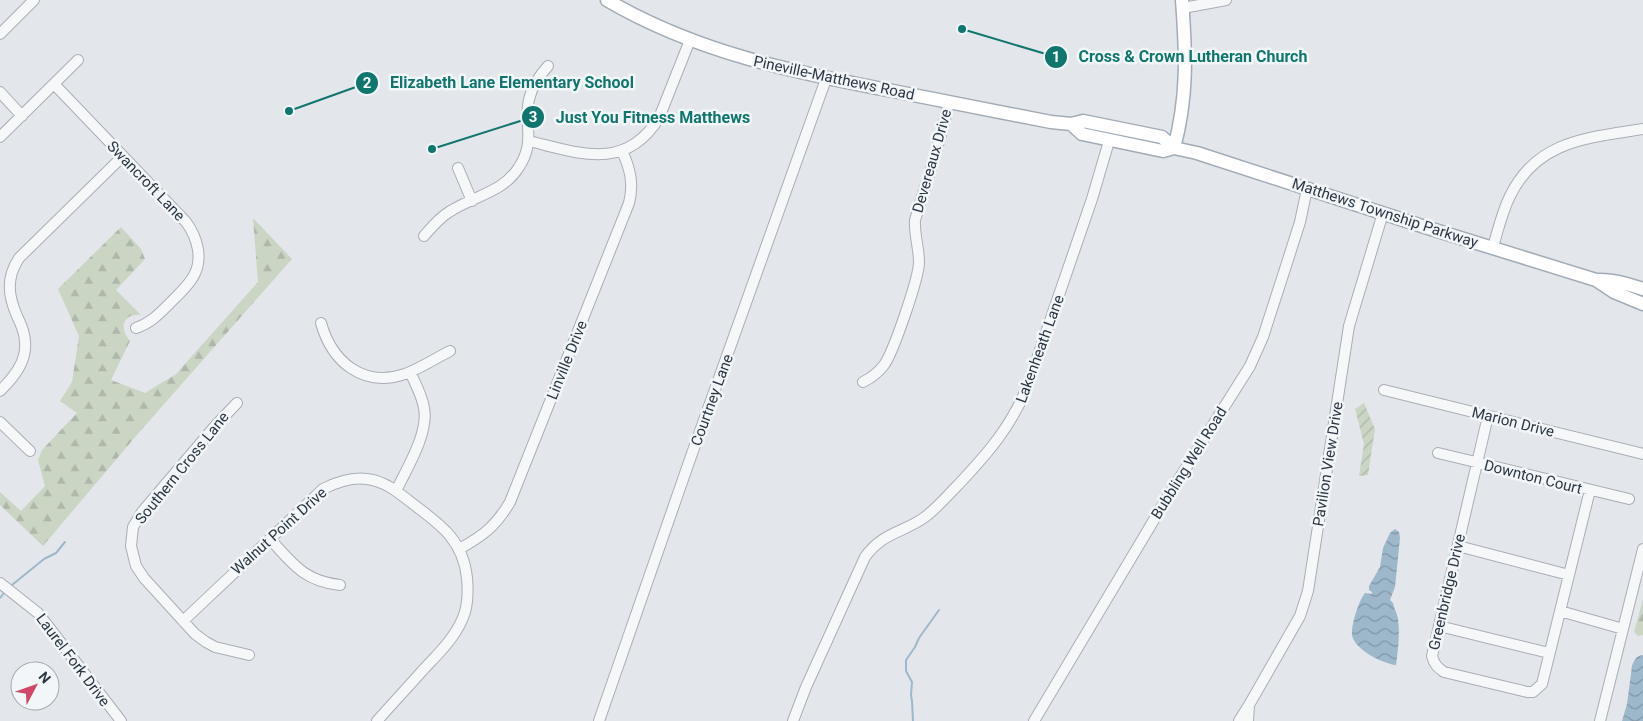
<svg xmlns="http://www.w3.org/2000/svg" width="1643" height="721" font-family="Roboto,sans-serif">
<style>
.forest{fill:url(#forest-firs)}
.garden{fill:url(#garden-furrows)}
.water{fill:url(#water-waves)}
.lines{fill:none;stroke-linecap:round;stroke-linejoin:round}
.stream{stroke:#9eb8cb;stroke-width:2}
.minor-casing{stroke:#a8aeb6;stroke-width:12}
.major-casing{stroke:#a2acb7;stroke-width:15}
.minor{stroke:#f6f7f9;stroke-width:10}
.major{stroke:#fff;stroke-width:12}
.labels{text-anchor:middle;stroke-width:5;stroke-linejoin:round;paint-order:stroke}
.street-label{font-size:15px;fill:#2a3644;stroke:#f3f6f8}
.leader{fill:none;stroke:#0f766e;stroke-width:2}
.callout-dot{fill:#0f766e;stroke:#f3f6f8;stroke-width:2}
.mark-label{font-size:15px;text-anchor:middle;font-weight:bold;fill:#fff}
.callout-label{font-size:16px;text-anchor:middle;font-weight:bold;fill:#0f766e;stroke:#f3f6f8;stroke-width:5;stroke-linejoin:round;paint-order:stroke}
</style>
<defs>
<pattern id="forest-firs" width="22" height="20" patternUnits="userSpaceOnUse" patternTransform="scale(1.25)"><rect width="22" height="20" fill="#cad5c4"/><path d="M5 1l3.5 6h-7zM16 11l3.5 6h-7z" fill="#aeb7aa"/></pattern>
<pattern id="garden-furrows" width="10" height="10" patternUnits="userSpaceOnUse" patternTransform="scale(1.25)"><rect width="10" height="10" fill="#cad5c4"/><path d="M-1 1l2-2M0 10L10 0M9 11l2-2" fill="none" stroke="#aeb7aa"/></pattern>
<pattern id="water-waves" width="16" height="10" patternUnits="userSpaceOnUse" patternTransform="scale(1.25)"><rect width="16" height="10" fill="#9eb8cb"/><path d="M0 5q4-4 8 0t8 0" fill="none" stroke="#8196a6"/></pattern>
</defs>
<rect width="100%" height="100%" fill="#e3e7eb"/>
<path class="forest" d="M253 218 292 259 136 436 43 546 0 505V492L21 511 45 486 38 460 42 450 77 413 60 401 72 382 79 336 58 289 121 227 141 249 145 259 116 290 141 315C122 313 119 329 130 341L111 380 145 393 176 374 258 282Z
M1643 599V635L1638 636 1634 632Z"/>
<path class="garden" d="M1364 403 1375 429 1368 475 1359 476 1364 444 1355 409Z"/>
<path class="water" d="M1395 529 1399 532 1400 538 1395 587 1390 600 1393 603C1394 609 1397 613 1398 619 1400 634 1398 651 1396 665 1383 664 1354 649 1352 635 1351 625 1359 600 1365 593L1372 594V592L1369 590V586L1380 567 1383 548 1390 533Z
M1643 655V721H1622L1627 704 1632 666C1634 660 1636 656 1643 655Z"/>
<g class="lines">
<path class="stream" d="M12 585 44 559 56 553 65 542
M0 598 4 593
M913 721 912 701 911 695 912 682 906 671V660L915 647 919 638 939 610"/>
<defs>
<path id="minor" d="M1183 8 1226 0
M0 34 34 0
M54 84 186 222C197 237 204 259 193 277 188 286 178 295 170 303 159 314 151 323 136 328
M0 92 22 116
M0 137 78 60
M529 141C579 153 625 172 659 118L690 40
M458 168 472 201
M424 236C431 228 439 218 449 212 473 196 503 193 519 167 537 140 522 120 530 96 533 84 540 75 548 66
M1493 247C1498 230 1502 212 1510 196 1537 140 1588 138 1643 129
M321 323C332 362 363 388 405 374 421 368 436 358 450 351
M863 382C871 378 878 373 884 365 893 353 919 278 919 262 919 248 914 234 915 220L941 135 949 102
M1384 390 1643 454
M0 391C13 378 27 362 25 342 25 333 21 324 17 316 8 295 6 278 19 258L122 157
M237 403 216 425 142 512 133 527 131 546 136 566 144 578 195 634 206 642 215 647 249 655
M1488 416 1432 656C1434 664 1437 667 1444 672L1527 692H1533L1542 684 1590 490
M0 422 30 451
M1438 453 1629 499
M396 491C407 468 429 433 424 408 422 395 415 383 410 372
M270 539C293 564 304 581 340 585
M1458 546 1569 575
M459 549C483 536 496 526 510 502L629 203C634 184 630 168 622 151
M0 583 38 613 121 721
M1560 611 1623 629
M183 621 323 489C337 482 352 477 367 479 385 481 399 493 413 504 441 525 463 540 467 578 468 589 468 601 465 612 458 635 439 653 423 670 408 687 392 704 377 721
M1439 626 1549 653
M1249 705 1300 616 1308 591 1349 326 1383 213
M599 721 689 462 826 79
M793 721 806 687 865 557C883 532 903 533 925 517 937 508 947 496 958 485 988 453 1011 427 1028 385L1092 199 1109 141
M1034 721 1167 498 1250 366 1263 337 1285 269 1300 222 1307 189
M1239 721 1249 705 1248 721
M1600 721 1643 549"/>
<path id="major" d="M607 0C697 53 797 73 898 92 949 102 1000 112 1051 122L1071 124 1083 121 1162 137 1174 148
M1071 124 1082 134 1163 151 1174 148 1197 153 1425 227 1596 280C1613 279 1627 284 1643 289
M1174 148C1188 96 1186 53 1182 0
M1596 280 1614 292 1643 304"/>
</defs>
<use href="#minor" class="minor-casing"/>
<use href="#major" class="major-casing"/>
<use href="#minor" class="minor"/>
<use href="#major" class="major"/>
</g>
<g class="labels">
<g class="street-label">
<text transform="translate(834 78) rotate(12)" y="5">Pineville-Matthews Road</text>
<text transform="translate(932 161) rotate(-74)" y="5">Devereaux Drive</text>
<text transform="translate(146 181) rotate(46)" y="5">Swancroft Lane</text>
<text transform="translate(1385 213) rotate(18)" y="5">Matthews Township Parkway</text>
<text transform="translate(1040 349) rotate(-70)" y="5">Lakenheath Lane</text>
<text transform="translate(567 360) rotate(-68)" y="5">Linville Drive</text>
<text transform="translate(712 400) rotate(-70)" y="5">Courtney Lane</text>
<text transform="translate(1513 422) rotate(14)" y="5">Marion Drive</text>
<text transform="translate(1189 463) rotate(-58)" y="5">Bubbling Well Road</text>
<text transform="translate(1328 464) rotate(-81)" y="5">Pavilion View Drive</text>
<text transform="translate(182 468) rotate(-51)" y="5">Southern Cross Lane</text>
<text transform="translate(1533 477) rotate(14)" y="5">Downton Court</text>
<text transform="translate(279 531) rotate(-42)" y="5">Walnut Point Drive</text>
<text transform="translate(1447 592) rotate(-77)" y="5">Greenbridge Drive</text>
<text transform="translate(73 660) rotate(53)" y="5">Laurel Fork Drive</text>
</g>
</g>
<path class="leader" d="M962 29L1056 57M289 111L367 83M432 149L533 117"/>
<g class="callout-dot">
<circle cx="962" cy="29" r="5"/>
<circle cx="289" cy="111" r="5"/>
<circle cx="432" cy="149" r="5"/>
<circle cx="1056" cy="57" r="12"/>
<circle cx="367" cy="83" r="12"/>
<circle cx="533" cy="117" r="12"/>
</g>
<g class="mark-label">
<text x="1056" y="62">1</text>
<text x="367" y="88">2</text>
<text x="533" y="122">3</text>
</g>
<g class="callout-label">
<text x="1193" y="62">Cross &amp; Crown Lutheran Church</text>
<text x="512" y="88">Elizabeth Lane Elementary School</text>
<text x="653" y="123">Just You Fitness Matthews</text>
</g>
<g transform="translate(35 686) rotate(49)"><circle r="24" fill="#f3f6f8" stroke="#a3a9b0"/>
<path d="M0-4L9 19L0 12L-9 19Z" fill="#d04869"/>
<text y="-8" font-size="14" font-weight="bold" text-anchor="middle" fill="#2a3644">N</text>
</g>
</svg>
